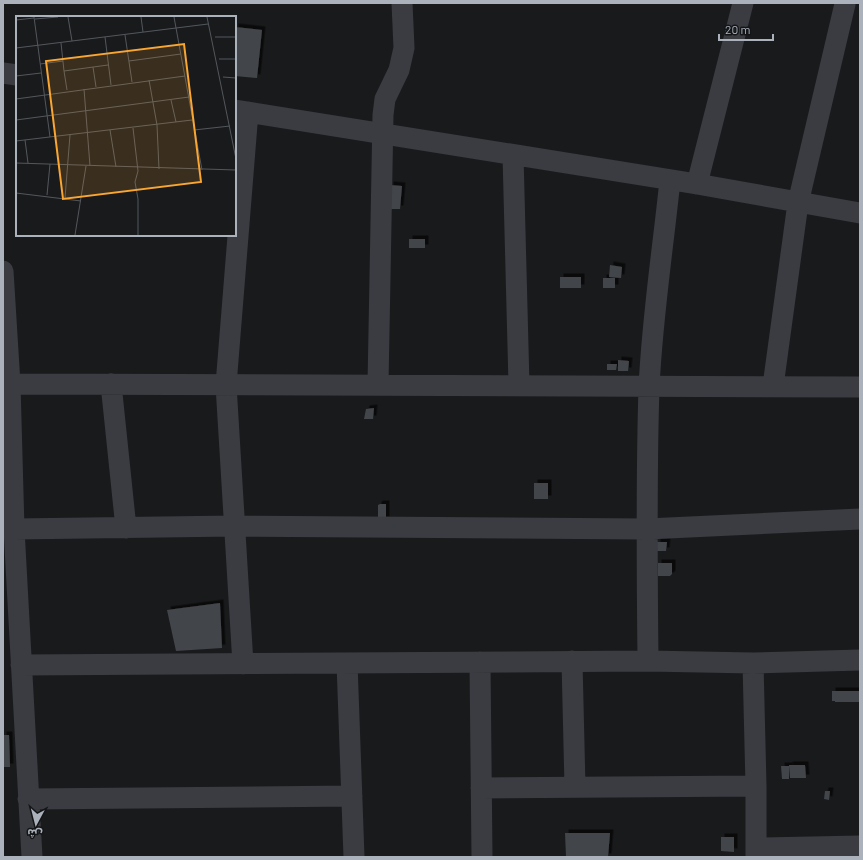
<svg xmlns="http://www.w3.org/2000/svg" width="863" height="860" font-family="Barlow,'Noto Sans Arabic',sans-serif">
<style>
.building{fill:#434549;filter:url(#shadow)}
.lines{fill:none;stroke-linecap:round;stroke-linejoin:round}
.minor{stroke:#3a3c41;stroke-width:21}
.inset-road{fill:none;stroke:#53575c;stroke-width:1}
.view{fill:#faa633;fill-opacity:0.15;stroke:#faa633;stroke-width:2}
.inset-edge{fill:none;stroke:#abb2bc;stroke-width:2}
</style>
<defs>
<filter id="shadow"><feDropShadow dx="3.5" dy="-3.5" stdDeviation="0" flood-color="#0009"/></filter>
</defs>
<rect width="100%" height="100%" fill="#191a1c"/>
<path class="building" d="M235 27 262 30 257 78 235 76Z
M390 185 402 186 400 209H391Z
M409 239H425V248H409Z
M610 265 622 267 621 278 609 277Z
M560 277H581V288H560Z
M603 278H615V288H603Z
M618 360 629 361 628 371H618Z
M607 364H617L616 370H607Z
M374 408 373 419H364L366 409Z
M534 483H548V499H534Z
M380 504H386V520H378V505Z
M657 542H667L666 551H657Z
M658 563H672V574L670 576H658Z
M220 603 222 648 176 651 167 610Z
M832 691H860V702H835V701H832Z
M3 735H9L10 767H3Z
M789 765H805L806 778H790Z
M781 766H789V779H782Z
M825 791H830L829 800 824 799Z
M565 833H610L608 857H566Z
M721 837H734V852L721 851Z"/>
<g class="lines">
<path class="minor" d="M3 73 17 75
M235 110 697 184 860 213
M513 155 519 385
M697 184 743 3
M3 271 10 384 14 529 32 857
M10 384 860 387
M111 384 126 528
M378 385 383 115 385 99 399 70 404 48 402 3
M773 386 798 203 845 4
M14 529 235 526 647 529 860 519
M572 661 575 787
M648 661C647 570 646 479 649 388 652 318 663 249 670 180
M480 662 482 857
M347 663 354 857
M243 664 226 385 248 112
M21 665 648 661 753 663 860 660
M756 786V857
M481 788 756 786 753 663
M28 799 352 796
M756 848 860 846"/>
</g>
<g transform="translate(16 16)">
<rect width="220" height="220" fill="#191a1c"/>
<path class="inset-road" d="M18 1 34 121M52 1 56 25M125 1 127 16M158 1 186 154M191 1 220 143M19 3 42 1M0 4 18 2M109 19 116 66M89 21 95 69M199 21H220M45 27 48 55M0 32 192 8M203 43H220M113 45 165 38M24 48 47 45M77 51 80 71M0 60 25 57M207 61 220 62M133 64 141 109 143 153M68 73 74 150M51 74 48 55 92 49M0 83 169 60M155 84 160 106M0 104 173 81M117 112 122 155 119 166 122 183V219M94 114 100 151M178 114 214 110M9 124 12 147M0 125 176 104M0 147 220 154M0 177 65 185M31 179 34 148M49 182 54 119M59 219 70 150"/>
<path class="view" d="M168 28 185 166 47 183 30 45Z"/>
<rect width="220" height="220" class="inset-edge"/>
</g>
<rect width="863" height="860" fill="none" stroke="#abb2bc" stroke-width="8"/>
<g transform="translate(36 824) rotate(187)" stroke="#141517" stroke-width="3" paint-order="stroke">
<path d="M0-3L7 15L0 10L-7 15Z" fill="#abb2bc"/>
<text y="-6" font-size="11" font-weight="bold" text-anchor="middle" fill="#abb2bc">ش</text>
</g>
<path d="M719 34v6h54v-6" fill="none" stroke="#abb2bc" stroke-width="2"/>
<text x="725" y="34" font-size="12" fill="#abb2bc" stroke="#141517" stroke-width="3" paint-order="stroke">20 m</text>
</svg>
